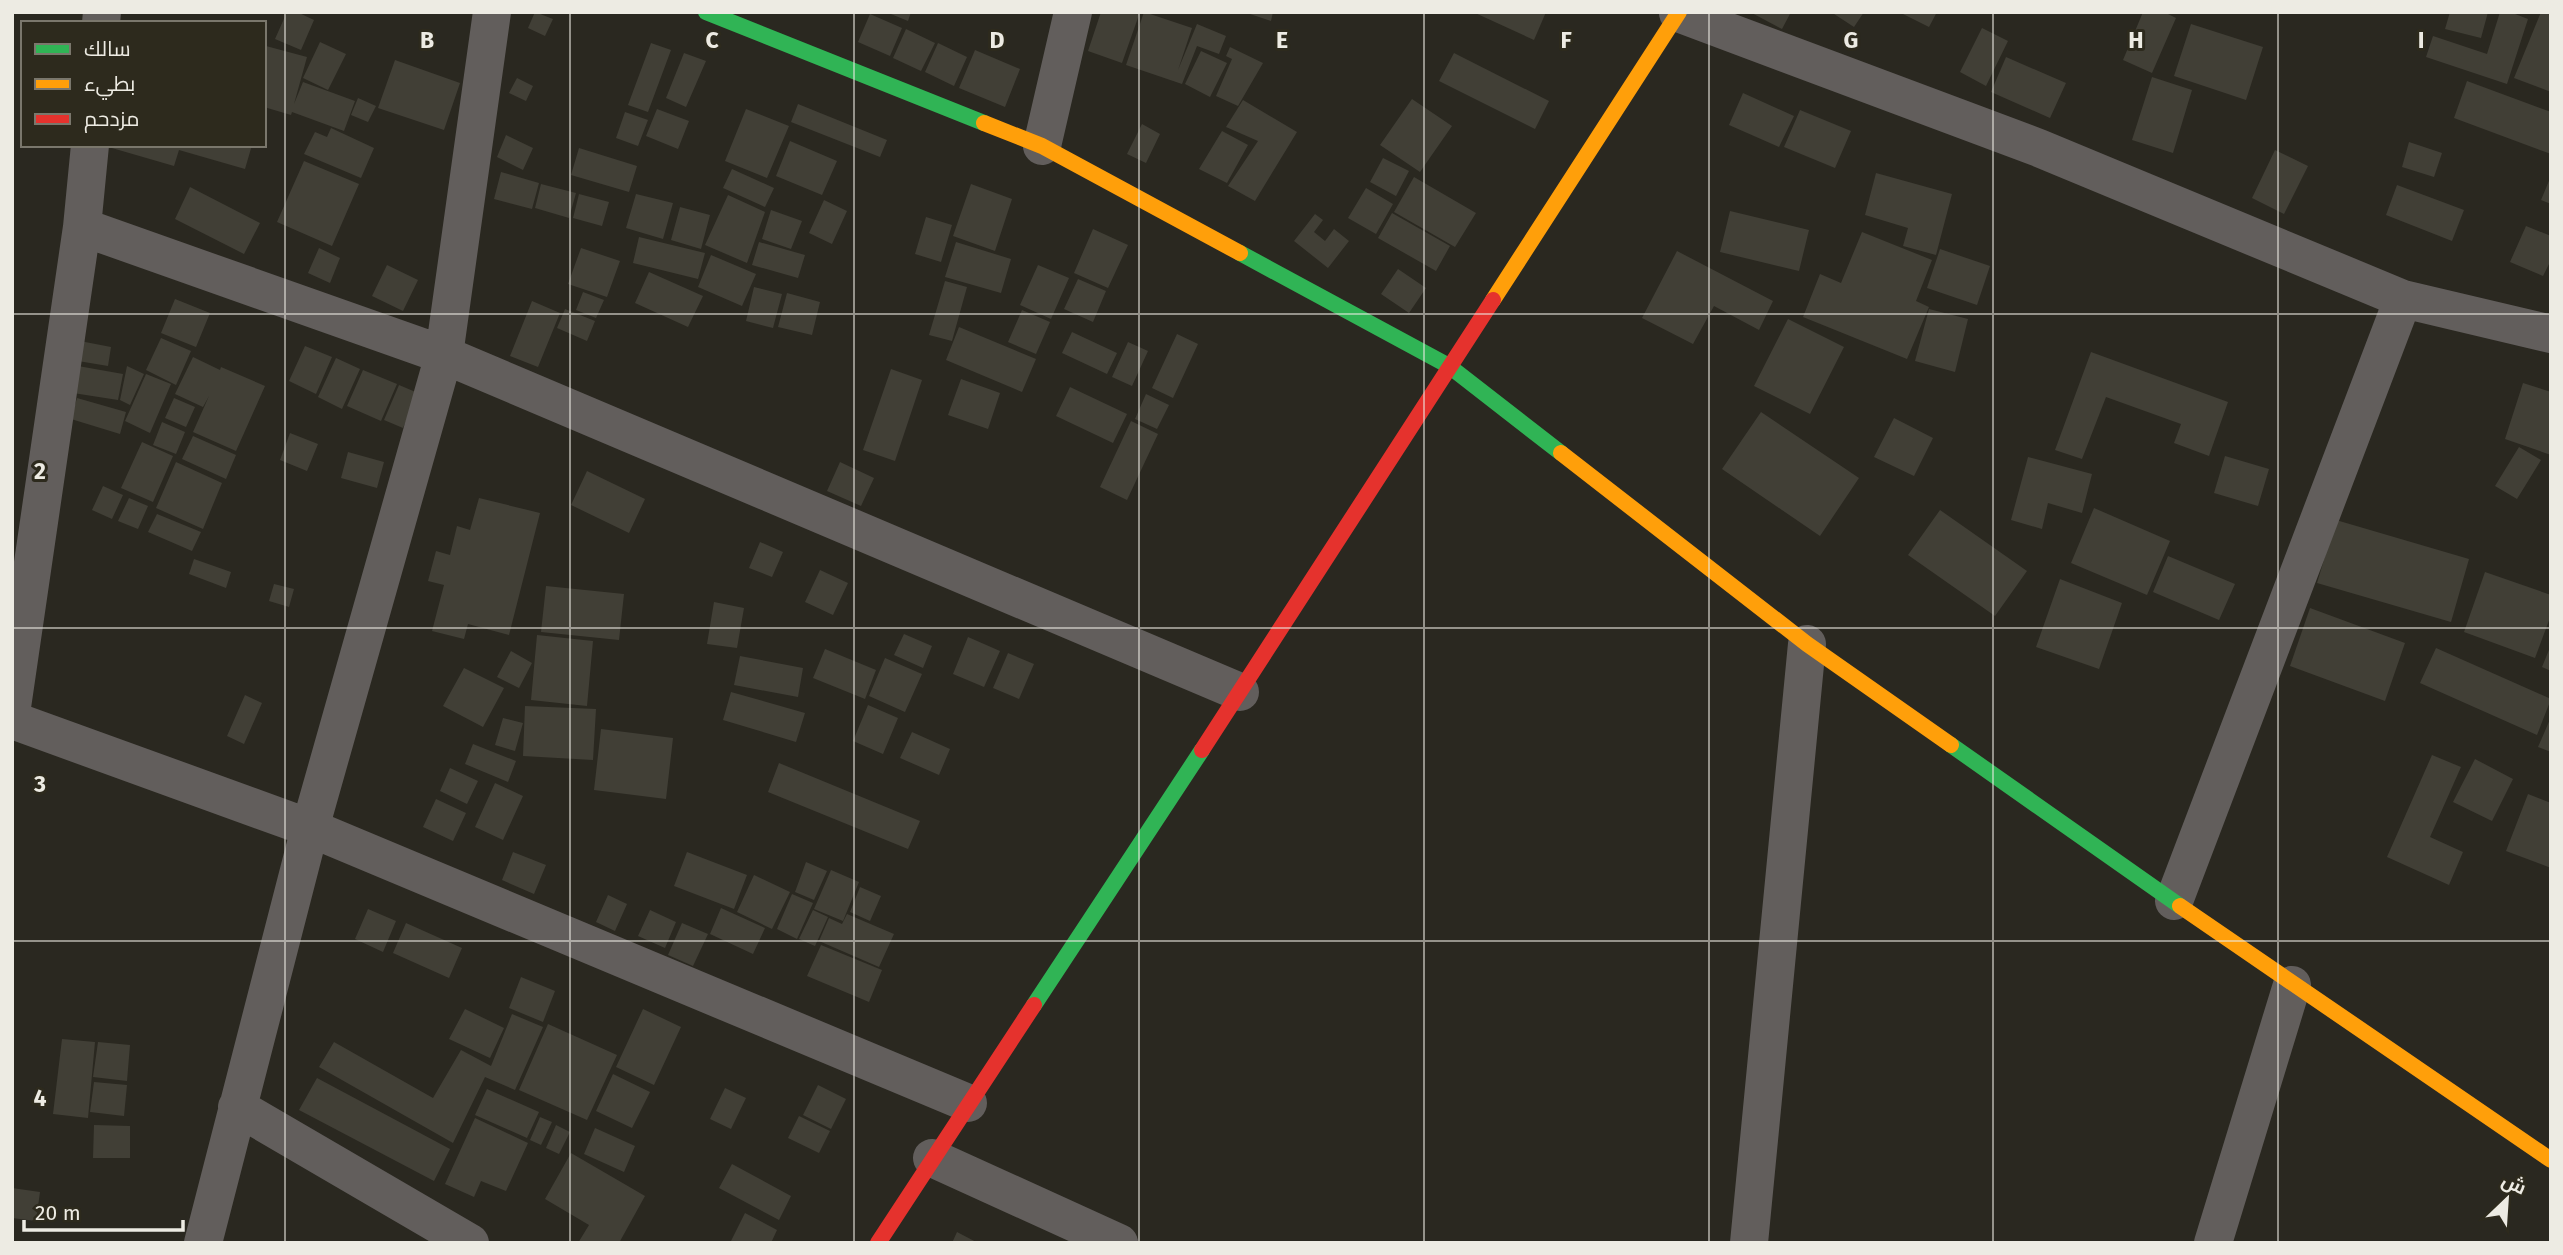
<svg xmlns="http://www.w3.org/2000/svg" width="2563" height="1255" font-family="'Fira Sans',Cairo,sans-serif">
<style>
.building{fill:#413f36}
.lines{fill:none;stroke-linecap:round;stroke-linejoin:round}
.street{stroke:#625e5c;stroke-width:38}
.fast{stroke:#30b455;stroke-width:16}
.slow{stroke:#ff9f0a;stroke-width:16}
.jam{stroke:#e5322d;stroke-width:16}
.grid{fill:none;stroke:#edebe3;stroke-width:2;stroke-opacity:0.55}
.grid-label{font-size:23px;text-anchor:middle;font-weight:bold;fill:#edebe3;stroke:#2d2a1d;stroke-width:6;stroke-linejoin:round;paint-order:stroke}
</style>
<rect width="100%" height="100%" fill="#2a2820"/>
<path class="building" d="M287 12H297L314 20 301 50 275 39Z
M535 12 553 19 545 36 528 28Z
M886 12H911L908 21Z
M1101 12H1140L1122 63 1088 51Z
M1144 12 1192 28 1178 70 1197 24 1226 36 1219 54 1197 46 1182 84 1126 65Z
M1244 12H1273L1271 21Z
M1473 12H1546L1534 40Z
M1750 12H1791L1782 29Z
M1831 12H1864L1854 27Z
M1899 12H1937L1929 27Z
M2143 12H2164L2176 18 2152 73 2123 60Z
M2450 12H2488L2481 38 2445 29Z
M2500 12H2510L2528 19 2507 84 2426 57 2433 36 2487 54Z
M2541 12H2551V92L2514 78Z
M870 14 902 28 890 56 858 42Z
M2191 24 2263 47 2246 100 2174 76Z
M1982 28 2008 41 1986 86 1960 72Z
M906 29 935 43 921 71 893 58Z
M320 42 346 54 328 90 303 78Z
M651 43 671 50 648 112 628 105Z
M938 43 967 57 954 86 925 72Z
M266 46 307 57 294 104 303 82 355 101 344 131 292 112 291 115 264 107V54Z
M1230 47 1263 63 1238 106 1216 96 1232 59 1226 56Z
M975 50 1020 69 1005 107 959 88Z
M1201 51 1227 63 1210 97 1185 84Z
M684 53 706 61 686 107 666 98Z
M1454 53 1549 101 1535 129 1439 81Z
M2006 57 2066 83 2050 118 1991 92Z
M395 60 460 83 444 130 378 108Z
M2152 77 2192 90 2173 153 2132 140Z
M517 78 533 86 526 101 509 93Z
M2467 81 2551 112V154L2454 118Z
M1743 93 1794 116 1779 147 1729 125Z
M358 98 376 106 368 122 351 115Z
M1412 99 1452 126 1420 172 1380 145Z
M1243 100 1297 132 1255 201 1228 186 1258 141 1226 127Z
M798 104 887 140 880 157 791 122Z
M657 109 689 121 678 149 646 136Z
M746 109 789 126 767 178 725 161Z
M1800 110 1851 131 1835 168 1784 147Z
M625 112 648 120 638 146 616 138Z
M1142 124 1160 134 1146 163 1127 154Z
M331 128 374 148 361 178 304 154 315 132 327 137Z
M1222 131 1248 145 1227 183 1199 169Z
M506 135 533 148 523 170 497 157Z
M790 141 837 161 822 195 776 176Z
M2409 142 2442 153 2434 177 2402 167Z
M252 145 245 169 179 150 174 166 105 146Z
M579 148 637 166 629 192 571 175Z
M2275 150 2308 166 2284 214 2252 198Z
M1383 158 1409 171 1396 196 1370 182Z
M304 161 359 184 332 246 277 222Z
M732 169 774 188 765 207 723 188Z
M501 172 539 183 532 209 494 199Z
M1876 173 1952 194 1936 255 1903 246 1908 228 1865 215Z
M2551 176V204L2541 200Z
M1414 177 1476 213 1455 247 1394 212Z
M541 184 576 193 569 218 535 208Z
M971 184 1012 199 995 251 953 236Z
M2397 185 2464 210 2452 241 2386 215Z
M190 187 260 223 244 254 175 219Z
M1366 188 1393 204 1376 234 1348 218Z
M579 194 609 202 602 226 573 218Z
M636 194 673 203 663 239 626 228Z
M728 195 765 212 747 263 705 245Z
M824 200 847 211 832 244 809 233Z
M680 207 710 215 701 249 671 240Z
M771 210 802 221 791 249 762 239Z
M1730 211 1809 230 1799 271 1720 252Z
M1392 213 1450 246 1436 271 1378 238Z
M1315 214 1323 220 1314 232 1325 241 1334 229 1349 241 1328 268 1294 241Z
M926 217 952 225 941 262 915 254Z
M2526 226 2551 236V260L2543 276 2510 262Z
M1093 229 1128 245 1108 288 1074 273Z
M1862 232 1932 260 1916 301 1929 307 1907 359 1803 317 1820 274 1841 283Z
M639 237 705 253 698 279 633 263Z
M759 242 805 255 798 278 752 265Z
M956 242 1011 259 1001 293 945 277Z
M319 248 340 258 330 283 308 273Z
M581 248 620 261 607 297 568 284Z
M1940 249 1990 266 1977 305 1927 288Z
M1677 251 1773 301 1759 330 1714 306 1693 344 1642 318Z
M711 255 756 274 742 306 698 287Z
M387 265 418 280 403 311 372 296Z
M1038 265 1069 278 1051 319 1020 305Z
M1398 269 1426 288 1409 313 1381 294Z
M649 272 703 296 688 327 635 303Z
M1078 279 1106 291 1093 322 1064 309Z
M945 281 967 287 952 341 929 335Z
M754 287 782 294 773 328 746 321Z
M583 292 604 300 596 318 576 310Z
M787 293 820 302 812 335 778 327Z
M175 299 210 313 196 347 161 333Z
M532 301 560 313 538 367 510 356Z
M565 309 595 321 587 341 557 328Z
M1929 309 1968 319 1955 372 1915 361Z
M1022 310 1050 322 1036 354 1008 342Z
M1788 319 1844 347 1810 414 1754 386Z
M959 327 1036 359 1022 392 946 360Z
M1072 332 1117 353 1107 374 1062 353Z
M1177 334 1198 344 1173 398 1152 388Z
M161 338 191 351 176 385 146 370Z
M80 341 111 347 108 366 78 361Z
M1128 342 1148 351 1132 386 1112 377Z
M305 346 332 357 316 394 289 381Z
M2091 352 2228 402 2209 456 2174 443 2181 424 2106 397 2082 459 2055 450Z
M193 357 220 370 221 367 265 386 236 451 193 432 209 396 203 407 175 394Z
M336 358 360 369 342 409 318 397Z
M78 366 123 374 118 400 73 393Z
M127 366 144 374 130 405 120 400Z
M891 369 922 380 895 461 863 450Z
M363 370 397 384 381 421 347 406Z
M146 374 171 384 150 433 125 421Z
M961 379 1000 393 988 429 948 415Z
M2523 383 2551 392V455L2505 439Z
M399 385 418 393 403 428 384 420Z
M1070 387 1127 414 1113 443 1056 416Z
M1146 394 1169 405 1157 429 1135 419Z
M77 398 126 412 120 434 71 419Z
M174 398 195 407 186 427 165 418Z
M1761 412 1859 478 1820 536 1722 469Z
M1894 418 1933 438 1914 476 1874 457Z
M1131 421 1158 434 1127 500 1100 487Z
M162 422 185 432 176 454 153 445Z
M290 433 318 444 307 471 280 460Z
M193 436 236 455 226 479 182 459Z
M142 442 173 456 153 502 121 488Z
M2519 447 2541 460 2517 499 2495 486Z
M348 452 384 462 377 488 341 478Z
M2225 456 2269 469 2258 506 2214 493Z
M2028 457 2092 474 2082 513 2048 503 2042 529 2011 520Z
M176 462 222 483 203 529 156 508Z
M840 462 874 478 861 506 827 491Z
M587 471 645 499 629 533 571 505Z
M103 486 123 495 112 519 92 510Z
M129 498 148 506 138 529 118 521Z
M479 498 540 513 509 635 468 624 464 639 432 631 444 585 428 581 436 551 450 555 457 526 470 530Z
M2094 508 2170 541 2147 595 2071 563Z
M1940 510 2027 571 1995 616 1908 555Z
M157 514 201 532 192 551 148 532Z
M2336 520 2469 559 2451 622 2317 583Z
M760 542 783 552 772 577 749 568Z
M2168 556 2235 584 2219 620 2153 592Z
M194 559 231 572 226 588 189 574Z
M820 570 848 583 833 615 805 602Z
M2485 572 2551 595V615L2535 658 2464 632Z
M2060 579 2122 603 2099 669 2036 647Z
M274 584 294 589 289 607 269 601Z
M546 586 624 594 619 640 541 632Z
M714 602 744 608 737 648 707 644Z
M2310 608 2405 643 2385 701 2290 666Z
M904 634 932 646 923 668 894 655Z
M537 635 593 641 587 706 531 700Z
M968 637 1000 651 984 687 953 674Z
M2551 645V671L2542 667Z
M2436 648 2551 699 2537 735 2420 683Z
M825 649 876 670 865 699 813 678Z
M511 651 532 663 519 688 497 677Z
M1008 653 1034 664 1019 699 993 688Z
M740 656 803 668 798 697 734 685Z
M885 658 922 674 905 712 869 696Z
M464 668 504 688 483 727 443 706Z
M731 692 805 713 796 742 723 720Z
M245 695 262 703 244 744 227 736Z
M868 705 898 718 883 754 853 741Z
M525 706 596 709 593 760 523 756Z
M2551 717V752L2538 747Z
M503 718 523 723 515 751 495 745Z
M601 729 673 738 666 799 594 790Z
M912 732 950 749 939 775 900 758Z
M473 744 516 761 508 782 465 764Z
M2432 755 2461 767 2430 837 2463 852 2449 885 2387 857Z
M2475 759 2513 779 2492 821 2453 802Z
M779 763 920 821 908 849 768 792Z
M450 768 478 781 467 804 440 791Z
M495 783 523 796 503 840 475 827Z
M2528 794 2551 803V868L2506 851Z
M436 799 466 813 453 841 423 827Z
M513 852 546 865 534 894 502 880Z
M687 852 747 875 734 909 674 886Z
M806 862 827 871 814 900 795 892Z
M831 870 859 882 843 921 814 909Z
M754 875 790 892 772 929 737 912Z
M860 887 881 896 870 921 850 912Z
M792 894 813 903 797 939 777 929Z
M608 895 627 904 615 931 596 922Z
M721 908 765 928 753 954 710 934Z
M368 909 396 921 383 952 355 939Z
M650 910 676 922 665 948 638 936Z
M813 910 828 917 815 946 799 939Z
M847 914 894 934 879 967 819 941 829 918 842 924Z
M406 923 462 948 449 978 393 953Z
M682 923 708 934 693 966 668 955Z
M821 945 882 970 869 1002 807 976Z
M521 977 555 991 543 1022 509 1008Z
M465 1009 504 1028 490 1058 449 1039Z
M643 1009 681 1027 654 1085 616 1067Z
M512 1014 543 1027 515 1090 485 1077 453 1143 319 1067 334 1042 433 1098 461 1050 491 1066Z
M548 1024 617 1055 587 1120 519 1090Z
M62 1039 95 1042 88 1118 53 1114Z
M98 1042 130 1045 127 1081 93 1077Z
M613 1074 650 1092 632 1128 596 1111Z
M317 1078 450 1149 434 1181 299 1110Z
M94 1082 127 1085 124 1116 90 1112Z
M818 1085 846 1099 831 1129 803 1115Z
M725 1088 746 1098 731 1129 710 1119Z
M487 1089 539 1112 527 1138 475 1115Z
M799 1116 830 1131 819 1153 788 1138Z
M540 1117 552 1122 541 1145 530 1140Z
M475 1118 528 1143 506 1191 481 1181 474 1197 445 1184Z
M94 1125 130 1126V1158H93Z
M556 1125 570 1132 559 1154 546 1148Z
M595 1128 635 1146 624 1172 584 1154Z
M571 1153 645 1196 619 1243H578L589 1225 545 1199Z
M732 1164 791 1196 779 1220 719 1188Z
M12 1188 40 1192 36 1221 12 1218Z
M745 1213 777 1230 771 1243H730Z
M957 1232 978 1243H952Z"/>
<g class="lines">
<path class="street" d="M1678 13 2039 148 2403 299 2551 334
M101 23 102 12
M1042 146 1073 12
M82 227 444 355 1240 692
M12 707 82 227 90 145
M12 720 310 828 968 1103
M2174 901 2403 299
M237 1107 470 1243
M932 1158 1119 1243
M203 1243 310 828 444 355 492 12
M1749 1243 1807 644
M2213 1243 2292 985"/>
<path class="fast" d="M706 12 984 123
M1240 253 1449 366 1561 453
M1951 745 2180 906
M1034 1005 1202 750"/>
<path class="slow" d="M984 123 1042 146 1240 253
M1493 300 1679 12
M1561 453 1807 644 1951 745
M2180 906 2551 1160"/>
<path class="jam" d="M1202 750 1493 300
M878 1243 1034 1005"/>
</g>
<path class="grid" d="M285 12V1243M570 12V1243M854 12V1243M1139 12V1243M1424 12V1243M1709 12V1243M1993 12V1243M2278 12V1243M12 314H2551M12 628H2551M12 941H2551"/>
<g class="grid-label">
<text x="427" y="48">B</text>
<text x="712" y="48">C</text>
<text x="997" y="48">D</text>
<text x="1282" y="48">E</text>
<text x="1566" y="48">F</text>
<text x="1851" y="48">G</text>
<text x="2136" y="48">H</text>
<text x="2421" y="48">I</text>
<text x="40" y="479">2</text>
<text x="40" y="792">3</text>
<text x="40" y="1106">4</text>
</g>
<rect width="2563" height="1255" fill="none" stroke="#edebe3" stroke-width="28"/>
<rect x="21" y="21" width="245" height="126" fill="#2d2a1d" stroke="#7a776c" stroke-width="2"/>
<rect x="35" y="44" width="35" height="10" fill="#30b455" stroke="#7a776c" stroke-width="2"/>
<text x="84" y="56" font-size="21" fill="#edebe3">سالك</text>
<rect x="35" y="79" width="35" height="10" fill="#ff9f0a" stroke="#7a776c" stroke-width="2"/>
<text x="84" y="91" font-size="21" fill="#edebe3">بطيء</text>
<rect x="35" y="114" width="35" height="10" fill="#e5322d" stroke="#7a776c" stroke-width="2"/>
<text x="84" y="126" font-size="21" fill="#edebe3">مزدحم</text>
<g transform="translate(2507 1199) rotate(25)" stroke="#2d2a1d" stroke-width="5" paint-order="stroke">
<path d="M0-5L12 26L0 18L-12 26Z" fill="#edebe3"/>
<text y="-10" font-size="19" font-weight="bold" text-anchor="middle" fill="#edebe3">ش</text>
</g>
<path d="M24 1220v10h159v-10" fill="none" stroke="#edebe3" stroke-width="3.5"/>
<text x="35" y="1220" font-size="21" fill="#edebe3" stroke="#2d2a1d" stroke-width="5" paint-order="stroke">20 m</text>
</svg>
